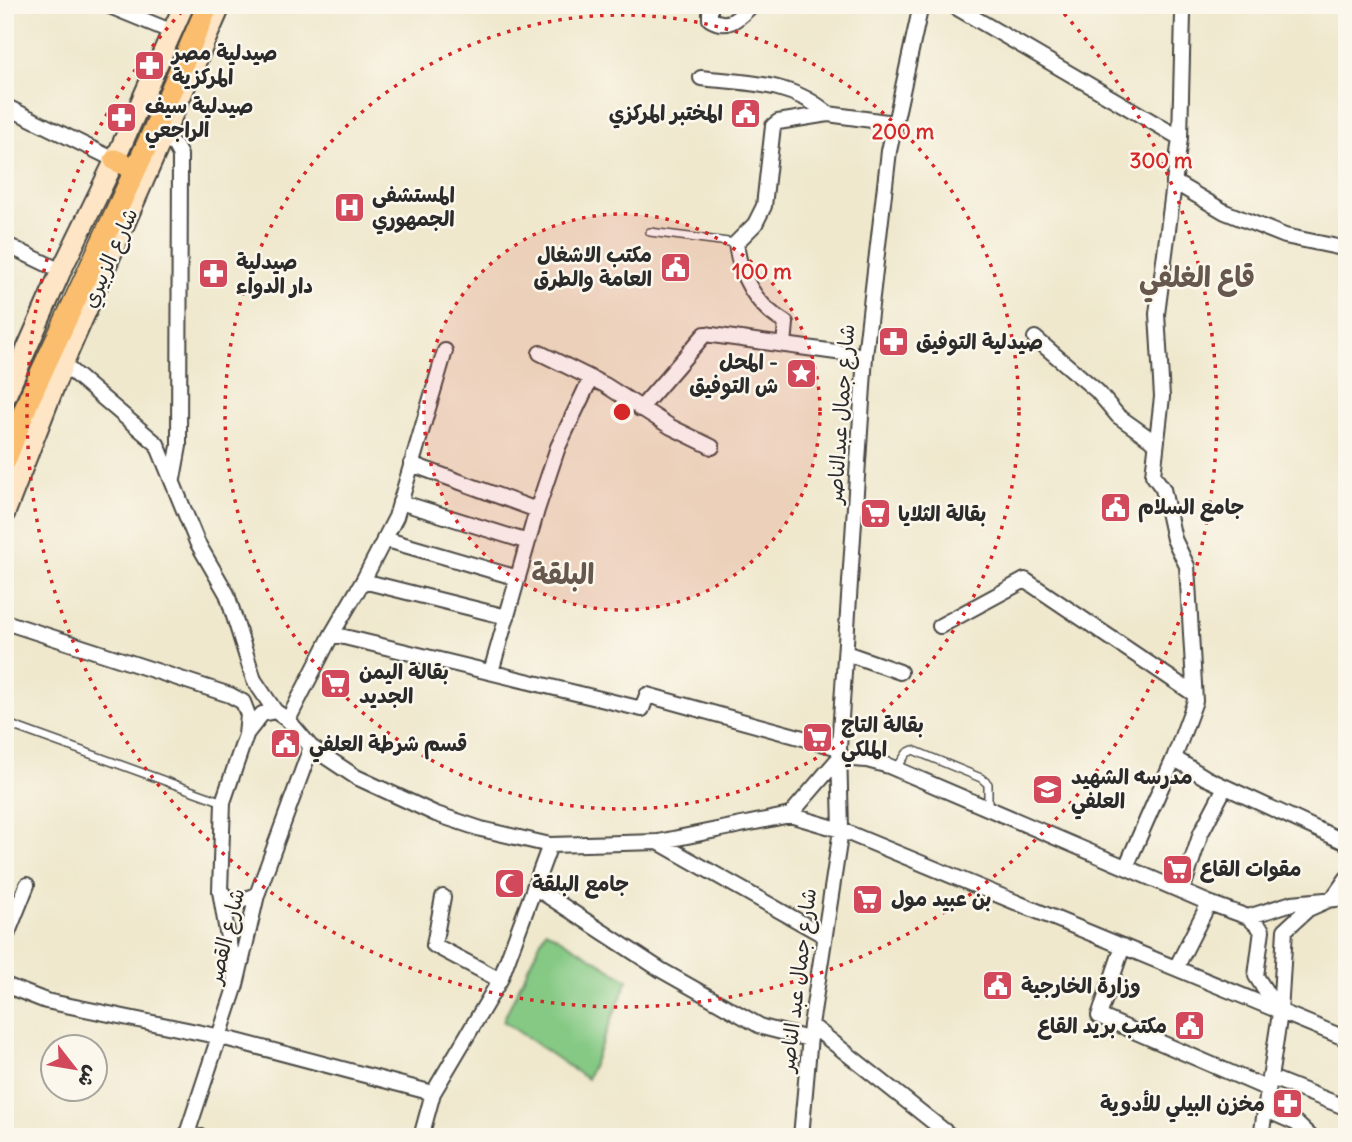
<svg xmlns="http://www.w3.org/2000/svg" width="1352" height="1142" font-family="Delius,'Playpen Sans Arabic',sans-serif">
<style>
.green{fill:#85c984;stroke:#587a58;stroke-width:2}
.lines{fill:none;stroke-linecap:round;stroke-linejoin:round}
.lane-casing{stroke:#484743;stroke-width:10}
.street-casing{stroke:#484743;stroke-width:18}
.secondary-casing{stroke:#484743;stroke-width:23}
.primary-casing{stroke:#484743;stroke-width:24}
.lane{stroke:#fff;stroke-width:7}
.street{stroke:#fff;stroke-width:14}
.secondary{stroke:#fde5c5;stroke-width:19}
.primary{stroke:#fabe6e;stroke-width:21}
.ring{fill:none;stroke:#d62828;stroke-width:3.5;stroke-dasharray:3.5 7}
.labels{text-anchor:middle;stroke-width:5;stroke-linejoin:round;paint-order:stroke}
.poi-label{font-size:21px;font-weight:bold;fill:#2b2b2b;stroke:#fbf7ec;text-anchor:start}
.street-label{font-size:21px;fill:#2b2b2b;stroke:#fbf7ec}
.district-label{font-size:28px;font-weight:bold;fill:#67584d;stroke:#fbf7ec}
.centre{fill:#d62828;stroke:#fbf7ec;stroke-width:3.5}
.ring-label{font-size:21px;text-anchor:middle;font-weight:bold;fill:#d62828;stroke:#fbf7ec;stroke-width:5;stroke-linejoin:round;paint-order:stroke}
</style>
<rect width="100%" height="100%" fill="#fbf7ec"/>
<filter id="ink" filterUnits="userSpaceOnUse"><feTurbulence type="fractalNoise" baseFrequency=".0143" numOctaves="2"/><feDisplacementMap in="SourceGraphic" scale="14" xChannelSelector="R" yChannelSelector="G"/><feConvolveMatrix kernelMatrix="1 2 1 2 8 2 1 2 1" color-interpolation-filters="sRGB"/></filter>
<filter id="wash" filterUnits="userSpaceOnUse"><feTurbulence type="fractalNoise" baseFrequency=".00686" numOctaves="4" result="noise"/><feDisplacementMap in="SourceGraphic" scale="28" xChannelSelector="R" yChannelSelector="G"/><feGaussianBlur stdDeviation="1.57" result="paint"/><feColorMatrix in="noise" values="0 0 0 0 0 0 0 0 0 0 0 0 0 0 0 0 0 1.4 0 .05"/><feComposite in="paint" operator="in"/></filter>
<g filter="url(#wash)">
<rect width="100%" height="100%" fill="#efe8cd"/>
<path class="green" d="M546 930 628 980 587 1079 503 1021Z"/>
</g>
<g filter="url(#ink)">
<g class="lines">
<defs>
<path id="lane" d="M650 232 736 243
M5 723 223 802
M896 769 907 753 913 750 981 778 988 784V808"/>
<path id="street" d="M107 5 173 32
M710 5V19C728 30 739 18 752 5
M952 5 1180 138
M701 78C746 83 793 82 828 114
M5 106 115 160
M163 137 175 146 180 155 179 446 173 479
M1174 182 1225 212 1285 236 1347 249
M5 244 61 271
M1035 338 1097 391 1118 416 1156 443
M784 345 786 323C756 306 740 277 736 243L755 224 764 206 773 126 778 122 828 114 894 123
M540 353 605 385 671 427 712 447
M63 364 157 444 197 542 227 594 254 680 275 711 288 720 311 747 356 777 436 814 481 829 550 845 658 842 790 815 841 830 1347 1039
M640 409 705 334 865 356
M411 464 537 510
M400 502 528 542
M384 539 518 578
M363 581 507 617
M5 622 230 695 243 702 248 715 246 735 223 802 220 891 236 985
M940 626 1025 580 1194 694
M332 634 642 709 647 695 839 748
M846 653 900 672
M491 672 537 510 558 447 591 378
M288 720 332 634 363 581 396 517 445 351
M247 733 262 714 275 711
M839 758 867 760 889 766 1209 903 1248 917 1262 930 1256 976 1279 1012
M1174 758 1206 778 1347 843
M790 815 839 758
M658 842 823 935
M1126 867 1174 758 1195 701 1187 566 1174 539 1163 489 1153 475 1162 397 1157 314 1180 138 1183 14
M534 887 661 970 762 1027 809 1039
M220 891 228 898 238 902 257 895
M1182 891 1201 833 1225 787
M443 897 434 945 500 980
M1248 917 1292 903 1347 898
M5 940 27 885
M1123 946 1099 1016 1268 1089
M1176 968 1209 903
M5 985 46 1001 221 1037 433 1093
M811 1025 952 1137
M1269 1077 1347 1108
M1264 1109 1296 1123 1311 1137
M188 1134 202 1137
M186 1137 236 985 257 895 311 747
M421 1137 433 1093 500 980 550 845
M801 1137 811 1025 841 830 839 748 865 356 889 151 921 5
M1261 1137 1280 1013 1285 930 1308 909 1333 898 1347 878"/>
<path id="secondary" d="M5 398 61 271 115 160 184 5
M5 513 63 364 221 5"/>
<path id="primary" d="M115 160 124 164
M5 461 29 399 153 132 208 5"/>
</defs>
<use href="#lane" class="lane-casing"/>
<use href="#street" class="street-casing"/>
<use href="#secondary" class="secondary-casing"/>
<use href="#primary" class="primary-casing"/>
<use href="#lane" class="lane"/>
<use href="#street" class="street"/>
<use href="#secondary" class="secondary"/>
<use href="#primary" class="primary"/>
</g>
</g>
<circle cx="622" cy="412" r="198" fill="#d62828" fill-opacity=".12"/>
<g class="ring">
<circle cx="622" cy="412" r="198"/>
<circle cx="622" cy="412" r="397"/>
<path d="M1057 6A595 595 0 1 1 187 6"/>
</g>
<defs>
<symbol id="pharmacy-square" viewBox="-11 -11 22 22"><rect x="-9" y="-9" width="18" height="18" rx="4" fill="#d1495b" stroke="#fbf7ec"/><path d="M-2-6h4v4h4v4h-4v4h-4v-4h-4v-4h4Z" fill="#fff"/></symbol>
<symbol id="civic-square" viewBox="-11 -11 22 22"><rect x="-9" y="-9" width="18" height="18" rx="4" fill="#d1495b" stroke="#fbf7ec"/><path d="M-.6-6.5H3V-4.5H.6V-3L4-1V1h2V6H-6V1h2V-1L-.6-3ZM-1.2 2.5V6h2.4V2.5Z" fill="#fff"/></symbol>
<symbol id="hospital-square" viewBox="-11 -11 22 22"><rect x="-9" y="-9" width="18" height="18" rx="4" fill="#d1495b" stroke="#fbf7ec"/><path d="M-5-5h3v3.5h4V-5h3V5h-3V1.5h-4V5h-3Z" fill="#fff"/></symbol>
<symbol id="sight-square" viewBox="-11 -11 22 22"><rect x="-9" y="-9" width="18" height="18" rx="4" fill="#d1495b" stroke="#fbf7ec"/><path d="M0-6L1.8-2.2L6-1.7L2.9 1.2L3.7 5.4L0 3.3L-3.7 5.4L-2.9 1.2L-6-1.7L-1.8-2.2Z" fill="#fff"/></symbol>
<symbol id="supermarket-square" viewBox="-11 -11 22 22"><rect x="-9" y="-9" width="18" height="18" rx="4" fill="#d1495b" stroke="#fbf7ec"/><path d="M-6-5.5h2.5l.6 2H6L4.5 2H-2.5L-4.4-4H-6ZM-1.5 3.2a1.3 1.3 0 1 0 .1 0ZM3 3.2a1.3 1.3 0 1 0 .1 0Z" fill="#fff"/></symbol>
<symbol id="school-square" viewBox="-11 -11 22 22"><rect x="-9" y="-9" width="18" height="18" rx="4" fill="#d1495b" stroke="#fbf7ec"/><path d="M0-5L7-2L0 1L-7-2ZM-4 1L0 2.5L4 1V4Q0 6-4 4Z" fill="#fff"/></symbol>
<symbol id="mosque-square" viewBox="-11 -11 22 22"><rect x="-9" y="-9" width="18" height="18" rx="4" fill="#d1495b" stroke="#fbf7ec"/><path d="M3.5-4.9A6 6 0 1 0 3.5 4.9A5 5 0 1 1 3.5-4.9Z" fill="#fff"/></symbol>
</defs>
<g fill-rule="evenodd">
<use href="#pharmacy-square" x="132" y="48" width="35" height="35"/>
<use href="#civic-square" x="728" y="96" width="35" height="35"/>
<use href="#pharmacy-square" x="104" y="100" width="35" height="35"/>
<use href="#hospital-square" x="332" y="190" width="35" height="35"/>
<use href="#civic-square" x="658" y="250" width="35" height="35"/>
<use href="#pharmacy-square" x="196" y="256" width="35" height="35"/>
<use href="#pharmacy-square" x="876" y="324" width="35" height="35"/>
<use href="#sight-square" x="784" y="356" width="35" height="35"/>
<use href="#civic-square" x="1098" y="490" width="35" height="35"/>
<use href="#supermarket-square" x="858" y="496" width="35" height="35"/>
<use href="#supermarket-square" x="318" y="666" width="35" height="35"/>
<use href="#supermarket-square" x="800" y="720" width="35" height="35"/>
<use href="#civic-square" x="268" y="726" width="35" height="35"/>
<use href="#school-square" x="1030" y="772" width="35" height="35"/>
<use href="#supermarket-square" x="1160" y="852" width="35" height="35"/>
<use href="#mosque-square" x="492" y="866" width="35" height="35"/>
<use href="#supermarket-square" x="850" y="882" width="35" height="35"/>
<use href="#civic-square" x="980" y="968" width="35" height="35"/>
<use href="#civic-square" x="1172" y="1008" width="35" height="35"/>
<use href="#pharmacy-square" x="1270" y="1086" width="35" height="35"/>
</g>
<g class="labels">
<g class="poi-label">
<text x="172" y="60">صيدلية مصر<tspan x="172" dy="24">المركزية</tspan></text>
<text x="145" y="113">صيدلية سيف<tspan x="145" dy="24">الراجعي</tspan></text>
<text x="723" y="120" text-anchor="end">المختبر المركزي</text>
<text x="372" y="202">المستشفى<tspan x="372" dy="24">الجمهوري</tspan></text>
<text x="652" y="262" text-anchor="end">مكتب الاشغال<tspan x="652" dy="24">العامة والطرق</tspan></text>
<text x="236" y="269">صيدلية<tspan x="236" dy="24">دار الدواء</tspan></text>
<text x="916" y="349">صيدلية التوفيق</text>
<text x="778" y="369" text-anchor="end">المحل -<tspan x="778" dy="24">ش التوفيق</tspan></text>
<text x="1138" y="514">جامع السلام</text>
<text x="898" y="521">بقالة الثلايا</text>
<text x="359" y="679">بقالة اليمن<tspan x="359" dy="24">الجديد</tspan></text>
<text x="841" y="732">بقالة التاج<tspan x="841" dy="24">الملكي</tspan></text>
<text x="309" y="751">قسم شرطة العلفي</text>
<text x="1071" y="784">مدرسه الشهيد<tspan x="1071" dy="24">العلفي</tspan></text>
<text x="1200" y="876">مقوات القاع</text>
<text x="532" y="891">جامع البلقة</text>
<text x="891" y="906">بن عبيد مول</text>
<text x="1021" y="993">وزارة الخارجية</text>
<text x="1167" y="1033" text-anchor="end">مكتب بريد القاع</text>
<text x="1265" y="1111" text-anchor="end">مخزن البيلي للأدوية</text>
</g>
<g class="street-label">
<text transform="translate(110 258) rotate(-66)" y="7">شارع الزبيري</text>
<text transform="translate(841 414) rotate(-86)" y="7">شارع جمال عبدالناصر</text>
<text transform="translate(226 936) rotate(-76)" y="7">شارع القصر</text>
<text transform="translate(798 980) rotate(-83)" y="7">شارع جمال عبد الناصر</text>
</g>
<g class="district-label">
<text x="1197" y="287">قاع الغلفي</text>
<text x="563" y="584">البلقة</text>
</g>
</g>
<circle cx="622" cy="412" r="10" class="centre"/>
<g class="ring-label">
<text x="903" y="139">200 m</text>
<text x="1161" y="168">300 m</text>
<text x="762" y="279">100 m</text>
</g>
<rect width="1352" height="1142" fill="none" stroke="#fbf7ec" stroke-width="28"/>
<g transform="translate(74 1068) rotate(121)"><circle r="33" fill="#fbf7ec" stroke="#a8a59f" stroke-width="2"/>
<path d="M0-5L12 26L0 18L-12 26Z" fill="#d1495b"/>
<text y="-10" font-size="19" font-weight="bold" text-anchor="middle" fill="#2b2b2b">ش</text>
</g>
</svg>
